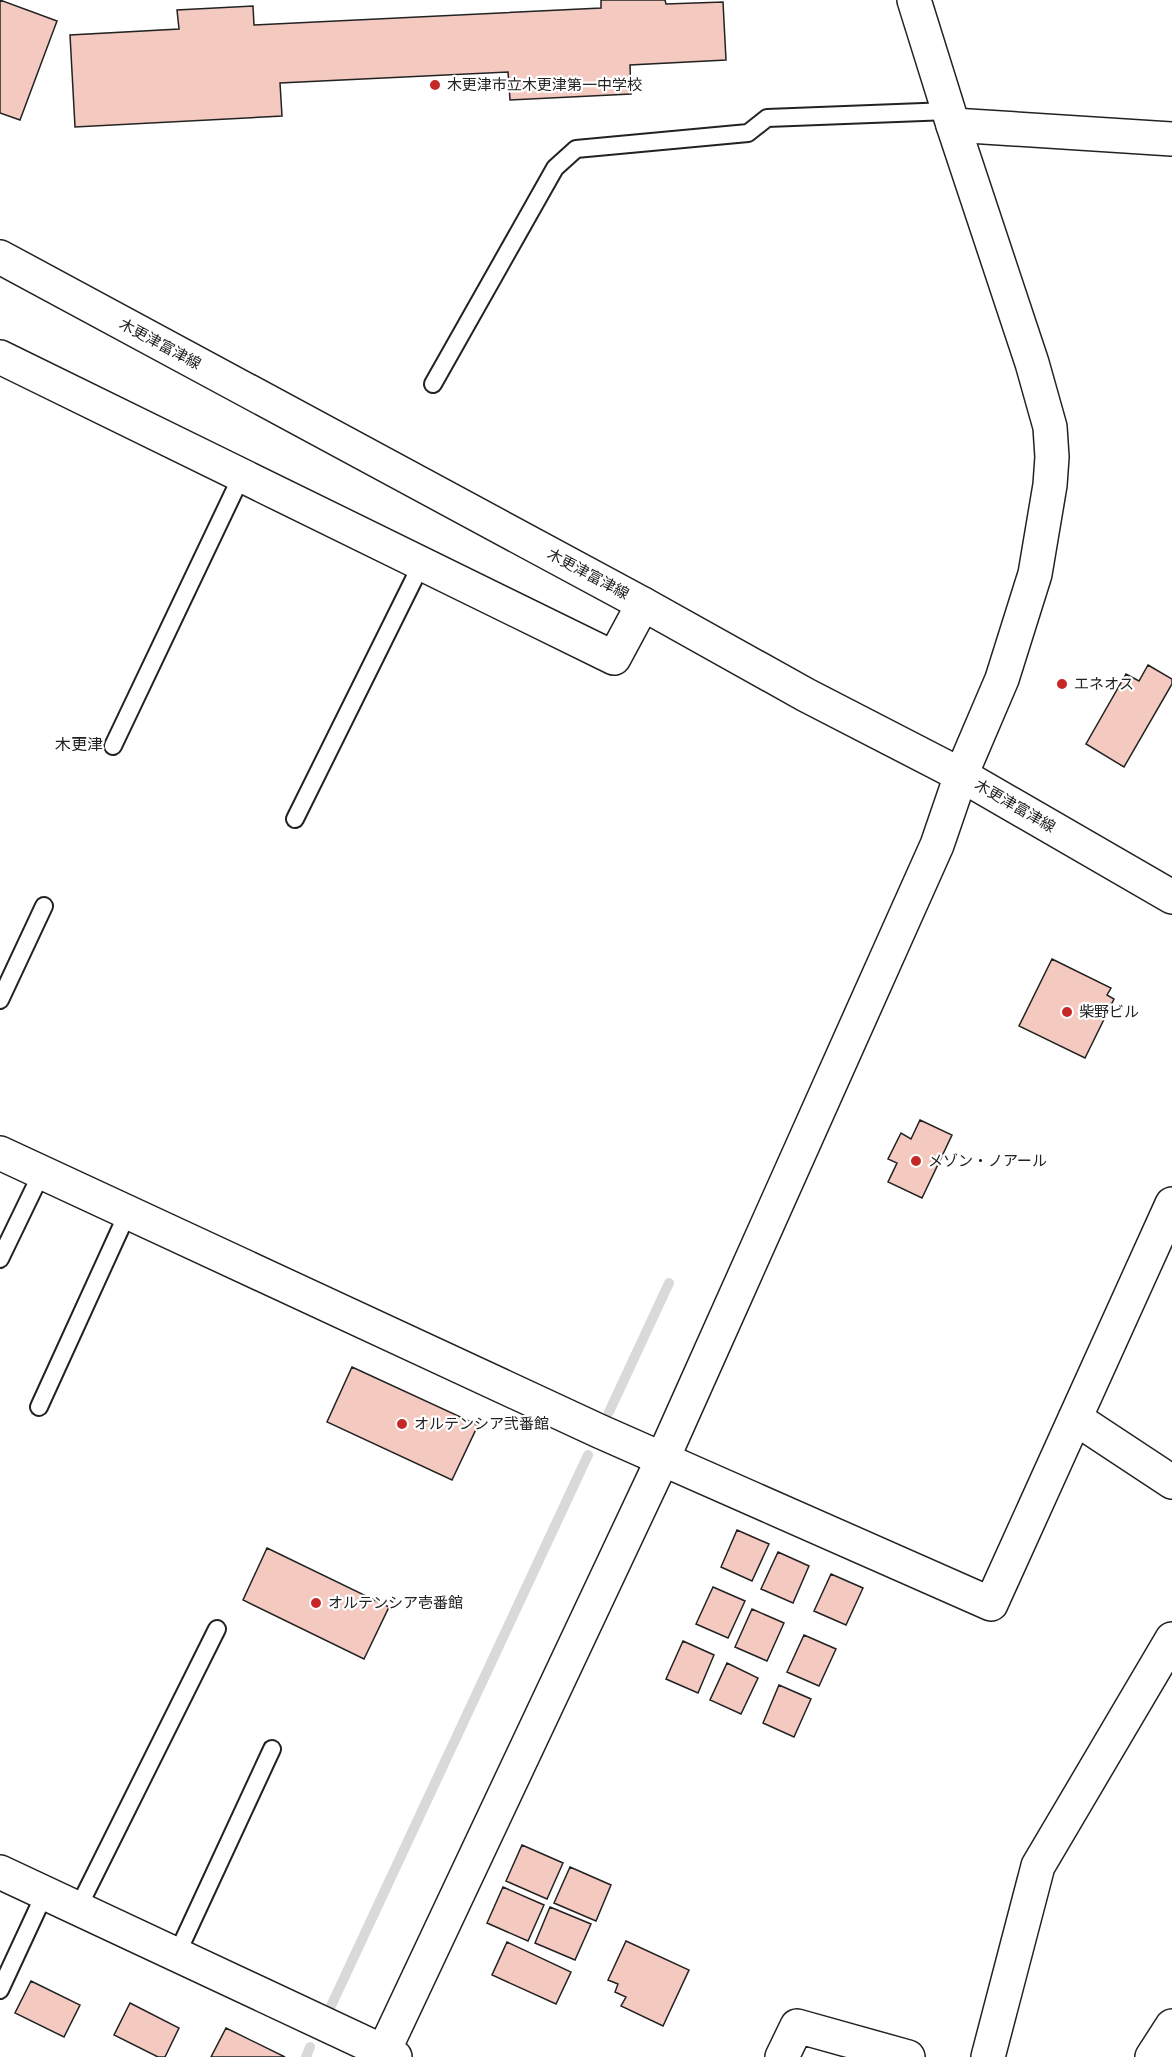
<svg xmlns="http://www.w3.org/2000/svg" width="1172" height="2057" font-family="'Nunito Sans','Noto Sans JP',sans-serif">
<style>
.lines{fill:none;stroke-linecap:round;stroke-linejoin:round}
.stream{stroke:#d9d9d9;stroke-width:10}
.building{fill:#f3c9c0;stroke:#222;stroke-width:1.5}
.lane-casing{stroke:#222;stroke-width:20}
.street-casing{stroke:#222;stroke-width:36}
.secondary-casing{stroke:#222;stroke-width:36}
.primary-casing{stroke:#222;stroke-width:36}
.lane{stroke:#fff;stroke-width:16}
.street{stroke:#fff;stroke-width:33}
.secondary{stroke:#fff;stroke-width:33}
.primary{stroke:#fff;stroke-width:33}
.poi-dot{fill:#c62828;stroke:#fff;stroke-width:2}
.labels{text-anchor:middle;stroke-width:4.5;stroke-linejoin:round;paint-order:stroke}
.poi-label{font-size:15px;fill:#222;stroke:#fff;text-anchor:start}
.street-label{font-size:15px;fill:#222;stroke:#fff}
.neighbourhood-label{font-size:16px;fill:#222;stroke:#fff}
</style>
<rect width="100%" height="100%" fill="#fff"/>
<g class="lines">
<path class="stream" d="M609 1412 669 1283
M331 2006 588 1455
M306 2057 310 2047"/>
</g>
<path class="building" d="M0 0 57 21 20 120 0 113Z
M601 0H665L666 4 723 2 726 60 630 65 631 94 510 100 508 72 280 83 282 116 75 127 70 35 179 29 177 10 253 6 254 25 601 8Z
M1148 665 1172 679V684L1124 767 1086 744 1126 674 1139 681Z
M1052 959 1111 988 1107 995 1114 999 1085 1058 1019 1026Z
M920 1120 952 1135 922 1198 888 1182 897 1163 888 1159 901 1133 911 1139Z
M352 1367 478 1425 452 1480 327 1422Z
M737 1530 769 1544 752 1581 721 1567Z
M267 1548 389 1607 364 1659 243 1600Z
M778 1552 809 1566 793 1603 761 1589Z
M831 1574 863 1588 846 1625 814 1611Z
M713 1587 745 1601 728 1638 696 1624Z
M752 1609 784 1623 767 1661 735 1647Z
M804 1635 836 1649 819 1686 787 1672Z
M683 1641 714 1655 698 1693 666 1679Z
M727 1663 758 1678 741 1714 710 1700Z
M779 1685 811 1699 794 1737 763 1723Z
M522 1845 563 1863 547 1899 506 1881Z
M570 1867 611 1885 596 1921 554 1903Z
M503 1887 544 1905 528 1941 487 1923Z
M550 1907 591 1924 575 1960 535 1943Z
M626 1941 689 1970 663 2026 621 2006 626 1997 615 1992 618 1984 608 1980Z
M507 1942 571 1972 556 2004 492 1975Z
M31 1981 80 2005 64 2037 15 2013Z
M130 2003 179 2028 165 2057H158L114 2035Z
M226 2028 285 2057H211Z"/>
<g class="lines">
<defs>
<path id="lane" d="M433 384 555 168 576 149 748 133 767 118 949 111
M113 746 241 477
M295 819 421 565
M0 1000 44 906
M0 1259 42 1172
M39 1407 128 1212
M78 1908 217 1629
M177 1954 272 1749
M0 1990 45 1893"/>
<path id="street" d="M953 125 1172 139
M0 357 614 658 643 604
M0 1153 599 1431 991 1604 1172 1204
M1075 1418 1172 1482
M0 1872 395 2057
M782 2057 797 2026 908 2057
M988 2057 1038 1866 1172 1639
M1152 2057 1172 2026"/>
<path id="secondary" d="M381 2057 663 1458 937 845 961 775 1002 679 1035 574 1050 485 1052 457 1050 427 1032 363 953 125 914 0"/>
<path id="primary" d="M0 257 643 604 806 695 961 775 1172 897"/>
</defs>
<use href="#lane" class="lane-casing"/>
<use href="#street" class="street-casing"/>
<use href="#secondary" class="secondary-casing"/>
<use href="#primary" class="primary-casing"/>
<use href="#lane" class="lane"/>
<use href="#street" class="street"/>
<use href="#secondary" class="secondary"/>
<use href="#primary" class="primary"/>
</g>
<g class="poi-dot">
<circle cx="435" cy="85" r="6"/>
<circle cx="1062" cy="684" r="6"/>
<circle cx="1067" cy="1012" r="6"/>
<circle cx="916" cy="1161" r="6"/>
<circle cx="402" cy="1424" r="6"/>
<circle cx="316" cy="1603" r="6"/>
</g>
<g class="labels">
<g class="poi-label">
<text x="447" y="90">木更津市立木更津第一中学校</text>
<text x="1074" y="689">エネオス</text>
<text x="1079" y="1017">柴野ビル</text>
<text x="928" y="1166">メゾン・ノアール</text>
<text x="414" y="1429">オルテンシア弐番館</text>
<text x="328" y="1608">オルテンシア壱番館</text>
</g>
<g class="street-label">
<text transform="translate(160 344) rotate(28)" y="5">木更津富津線</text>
<text transform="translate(588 574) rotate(28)" y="5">木更津富津線</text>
<text transform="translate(1015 806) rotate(30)" y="5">木更津富津線</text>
</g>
<g class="neighbourhood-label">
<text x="79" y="750">木更津</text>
</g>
</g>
</svg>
